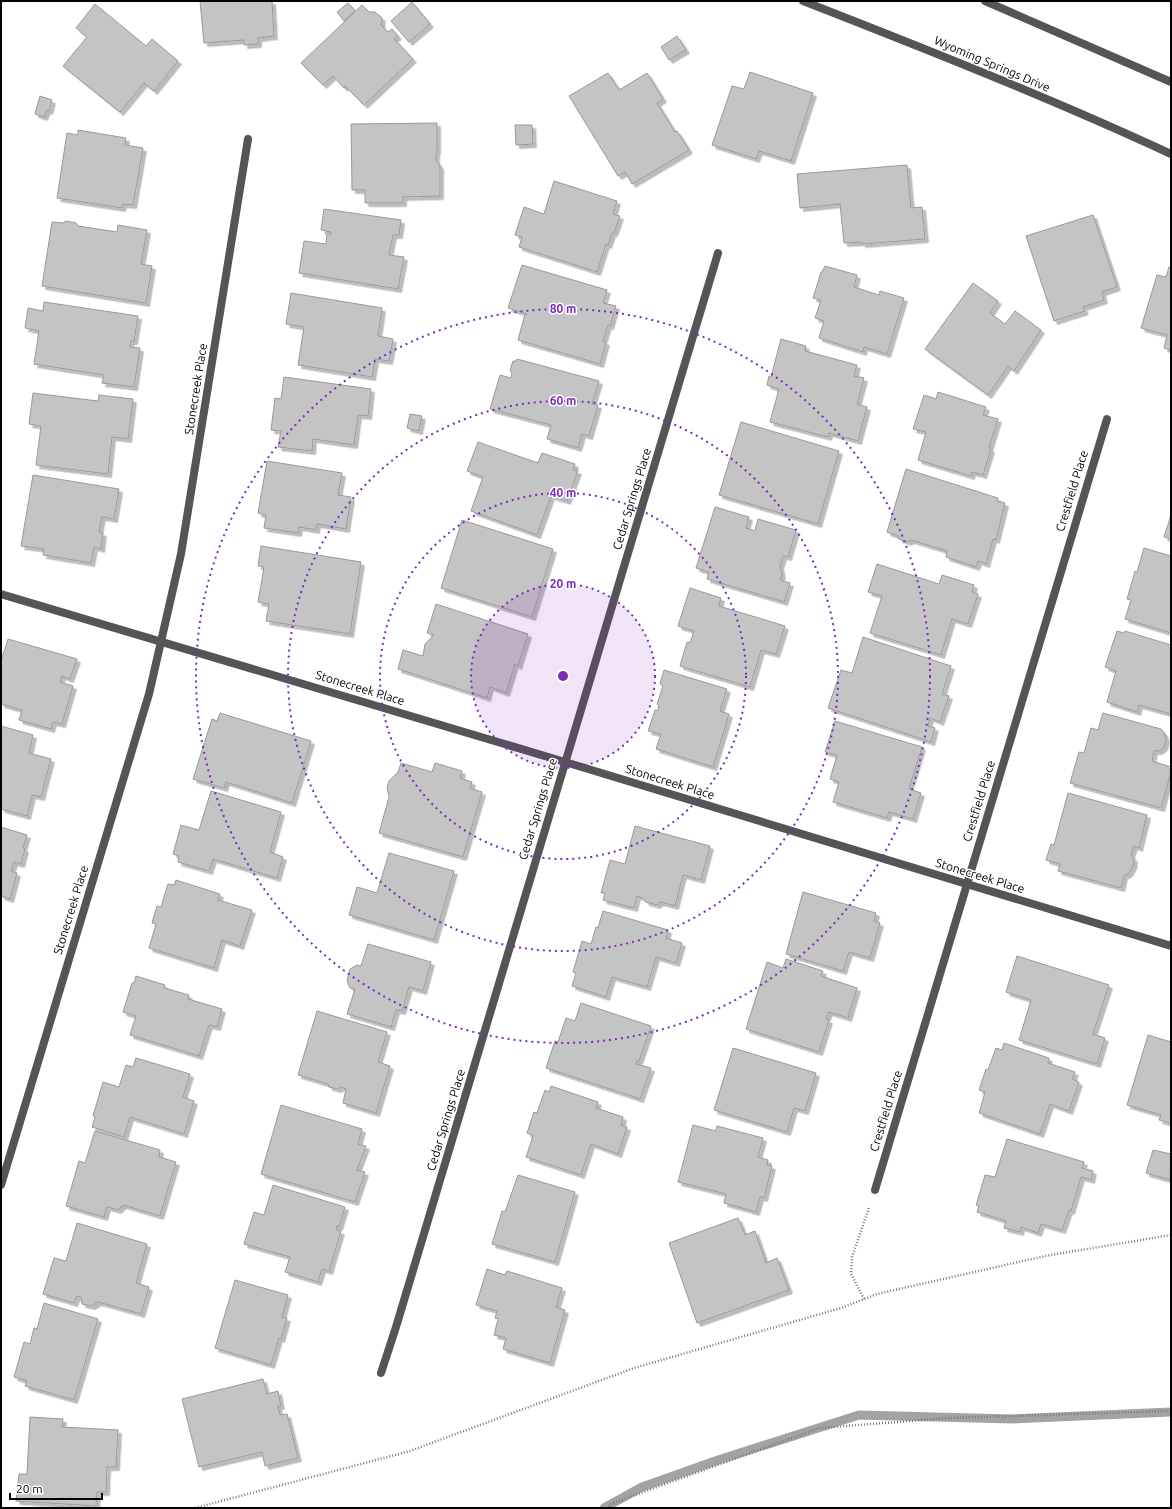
<svg xmlns="http://www.w3.org/2000/svg" width="1172" height="1509" font-family="Ubuntu,sans-serif">
<style>
.lines{fill:none;stroke-linecap:round;stroke-linejoin:round}
.stream{stroke:#a3a3a3;stroke-width:9}
.building{fill:#c4c4c4;stroke:#999;filter:url(#shadow)}
.path{stroke:#777;stroke-width:2.5;stroke-dasharray:1 2;stroke-linecap:butt}
.minor{stroke:#555;stroke-width:8}
.tertiary{stroke:#555;stroke-width:8}
.ring{fill:none;stroke:#7b2cbf;stroke-width:2;stroke-dasharray:2 4}
.labels{text-anchor:middle;stroke-width:3;stroke-linejoin:round;paint-order:stroke}
.street-label{font-size:12px;fill:#000;stroke:#fff}
.centre{fill:#7b2cbf;stroke:#fff;stroke-width:2}
.ring-label{font-size:12px;text-anchor:middle;font-weight:bold;fill:#7b2cbf;stroke:#fff;stroke-width:3;stroke-linejoin:round;paint-order:stroke}
</style>
<defs>
<filter id="shadow"><feDropShadow dx="3.5" dy="3.5" stdDeviation="0" flood-color="#0004"/></filter>
</defs>
<rect width="100%" height="100%" fill="#fff"/>
<g class="lines">
<path class="stream" d="M604 1508 642 1487 718 1460 859 1415 1013 1419 1171 1412"/>
</g>
<path class="building" d="M200 1H272L274 36 258 38V44L244 45V40L204 43Z
M412 2 430 24 409 42 391 21Z
M348 3 355 11 344 21 337 12Z
M95 4 146 46 152 39 178 61 154 91 144 83 120 112 63 66 87 37 76 28Z
M362 5 369 12H375L382 18 381 25 388 32 392 29 398 36 394 39 413 59 364 105 345 86 344 88 333 76 323 85 301 63Z
M677 36 686 50 669 60 661 47Z
M750 72 813 93 791 161 759 151 756 159 712 145 732 86 744 89Z
M608 73 619 90 647 73 663 99 657 103 675 132 677 131 689 150 632 184 625 172 618 176 569 96Z
M40 96 52 100 49 111 47 110 44 117 35 114Z
M437 123V151H436V160L440 166V196L403 197V203H365V190H352L351 124Z
M515 125H532L533 144 516 145Z
M78 130 126 138 125 145 143 148 133 205 123 204 122 208 57 198 67 133 78 135Z
M907 165 911 208 922 207 925 239 862 244V242L844 243 840 204 800 208 797 174Z
M554 181 617 201 613 214 620 216 614 233H612L608 245 606 244 597 272 519 247 522 237 515 235 524 207 544 214Z
M324 209 401 220 399 235H393L389 255 404 257 398 289 299 273 304 241 326 244 327 234H331V232L321 230Z
M1093 215 1117 287 1102 292 1104 300 1083 307 1085 311 1054 321 1026 236Z
M66 221 76 223 78 226 117 232 118 225 147 230 141 264 152 266 146 303 42 286 52 222 63 223Z
M522 265 607 290 603 303 616 306 610 326 608 325 603 341 606 342 600 364 518 340 525 314 527 315V314L508 308Z
M825 266 857 275 854 287 879 295 880 291 904 298 887 354 864 347 863 352 819 338 824 321 815 318 821 300 813 298 821 272H822Z
M1169 267H1171V350L1164 348 1167 335 1141 328 1157 275 1166 277Z
M973 283 998 301 990 313 1005 324 1015 311 1041 330 1014 371 1008 366 988 395 925 349Z
M291 293 382 308 378 336 393 339 389 361 375 359 372 377 298 365 304 327 286 324Z
M44 302 138 316 134 341H131L130 347 140 348 134 387 102 383 104 375 34 364 39 331 25 328 28 308 43 311Z
M781 339 806 346 805 351 857 365 854 376 864 378 857 404 867 407 858 441 829 433 828 437 770 422 779 389 767 385 769 376 771 377Z
M517 359 599 381 592 404 598 405 589 436 582 434 578 448 547 439 551 425 490 409 500 375 511 378 512 374 510 370 513 361H517Z
M284 377 371 389 368 416 358 415 354 445 313 439 312 451 278 447 281 431 271 430 275 398 281 399Z
M938 392 986 407 983 415 998 419 989 448 991 449 983 475 972 472 971 476 918 460 926 432 913 429 924 395 936 399Z
M33 393 98 401 99 395 133 399 128 439 112 437 108 474 36 465 41 426 29 424Z
M410 414 422 416 419 431 407 428Z
M741 422 839 451 818 524 719 495Z
M478 442 538 463 542 453 575 464 573 470 578 471 567 501 551 496 537 535 471 511 483 477 467 471Z
M267 461 342 473 338 495 351 497 346 529 317 524 316 530 299 527 298 533 264 528 266 515 258 513Z
M906 469 998 498 997 501 1005 503 996 540 993 539 986 564 978 561 976 567 946 557 947 551 911 540 908 542 899 539 898 536 887 532Z
M33 475 119 489 114 519 102 517 99 532 103 533 101 549 94 547 91 563 43 555 44 549 21 546Z
M715 507 749 517 746 528 755 531 758 519 796 530 788 557 783 556 780 566 782 574 780 580 790 583 784 602 707 579 709 572 696 568Z
M1171 515V539L1164 537Z
M462 520 553 549 532 617 441 588Z
M261 546 361 562 350 634 266 621 269 604 258 602 264 567 258 566Z
M1144 548 1171 556V633L1125 619 1131 600 1127 599 1135 571 1137 572Z
M877 564 939 584 942 575 974 585 972 592 978 594 968 624 952 619 941 655 870 633 882 596 868 592Z
M690 588 721 598 719 606 785 626 776 654 761 650 750 687 680 666 687 642 690 643 694 631 678 626Z
M436 604 528 634 518 666 515 664 506 693 490 687 487 698 398 669 403 650 423 656 425 644 434 635 427 633Z
M1117 631 1124 633 1125 631 1171 645V714L1139 705 1137 712 1107 702 1116 671 1105 667Z
M863 637 951 666 942 694 949 696 940 722 930 718 928 726 935 728 931 742 828 708 841 670 852 673Z
M8 639 77 659 70 679 62 676 60 682 73 686 62 724 53 722 51 729 19 720 22 710 1 704V661Z
M664 670 727 689 720 711 729 714 713 767 656 749 661 734 648 731 655 710H658L659 705 657 704 663 686 660 684Z
M220 713 311 741 292 803 226 782 224 788 193 779 212 719 217 721Z
M1103 713 1161 729 1164 733 1166 739 1164 747 1159 751H1154L1152 761 1171 767V772L1161 808 1070 783 1079 752 1084 753 1091 728 1098 730Z
M835 721 922 747 909 789 921 793 913 819 889 812 887 818 833 802 839 782 830 779 837 755 825 752Z
M1 726 33 735 29 753 51 759 41 797 32 795 27 816 1 809Z
M401 763 432 772 435 763 462 771 460 778 472 782 470 788 482 792 463 857 379 833 389 797 387 788 389 781 398 772Z
M211 791 281 812 270 852 283 857 277 878 213 859 209 871 178 862 179 856 173 854 181 825 199 830Z
M1068 793 1147 815 1139 848 1134 846 1131 855 1134 859 1133 866 1129 873 1124 876 1121 888 1058 871 1060 864 1046 860 1051 844 1054 845Z
M635 826 710 846 701 880 683 875 675 906 660 902 657 905 646 902 643 898 637 896 634 908 603 900 605 893H601L610 860 625 864Z
M1 827 27 835 23 848 25 849 21 864 14 862 11 871 17 873 10 899 1 896Z
M389 853 454 871 434 940 349 915 357 887 377 893Z
M176 880 220 894 218 900 252 910 240 946 222 940 214 968 149 948 156 924 152 923 157 906 161 907 168 884 174 885Z
M803 892 876 913 874 921 880 923 870 958 849 952 843 971 786 954Z
M603 911 668 930 666 938 682 943 676 963 656 957 647 987 612 977 606 997 572 986 576 973 573 972 582 941 591 944 596 927 598 928Z
M368 944 431 962 423 991 409 987 402 1011 396 1010 391 1027 347 1014 355 989 350 988 347 981 350 969 357 965 361 966Z
M1017 956 1109 985 1093 1034 1105 1038 1097 1064 1019 1040 1031 1000 1006 992Z
M786 959 823 971 821 976 857 988 848 1018 829 1012 826 1019 829 1020 819 1052 746 1029 767 962 783 968Z
M136 976 165 985 164 988 189 995 188 999 222 1009 217 1027 209 1025 199 1056 130 1035 136 1016 123 1012 132 983H134Z
M581 1003 651 1026 639 1061H637L636 1064 651 1068 640 1099 546 1068 555 1041 558 1042 566 1018 575 1021Z
M317 1011 387 1032 378 1062 390 1066 376 1113 343 1103 346 1089 341 1087 338 1089 329 1087 328 1084 298 1075Z
M1148 1035 1171 1042V1123L1159 1120 1161 1115 1127 1105Z
M1004 1043 1049 1058 1048 1063 1075 1072 1072 1079 1079 1082 1069 1111 1050 1104 1040 1134 979 1113 985 1092 979 1090 986 1069 988 1070 996 1048 1002 1050Z
M733 1048 816 1073 805 1111 794 1108 787 1132 714 1110Z
M136 1058 190 1074 183 1097 194 1101 184 1134 130 1117 124 1137 92 1127 95 1117 93 1116 103 1082 119 1087 126 1065 133 1067Z
M551 1086 598 1102 596 1108 623 1117 621 1125 627 1127 618 1154 591 1144 581 1175 526 1157 533 1136 527 1133 534 1112 537 1113 545 1090 549 1092Z
M281 1105 362 1129 358 1144 366 1146 357 1170 365 1172 355 1202 261 1174Z
M693 1125 716 1131 717 1126 763 1138 758 1157 768 1160 767 1165 772 1166 764 1198 760 1197 756 1212 724 1203 726 1194 678 1182Z
M95 1131 160 1150 159 1157 176 1162 160 1216 123 1205 118 1210 107 1207 104 1217 66 1206 79 1161 85 1163Z
M1007 1139 1084 1162 1082 1168 1093 1171 1091 1180 1081 1177 1071 1211 1069 1210 1062 1230 1041 1224 1038 1233 1021 1227 1020 1232 1004 1228 1006 1221 977 1212 979 1206 976 1205 977 1202 985 1175 995 1177Z
M1153 1150 1171 1154 1170 1180 1146 1173Z
M518 1175 575 1192 555 1262 492 1244 502 1211 505 1212Z
M273 1185 345 1207 339 1227 337 1226 336 1230 341 1231 329 1271 322 1269 318 1282 285 1272 290 1257 244 1244 254 1212 264 1215Z
M738 1218 745 1235 755 1231 766 1263 777 1258 789 1290 697 1323 669 1243Z
M77 1223 147 1244 136 1283 149 1287 141 1314 98 1302 92 1306 82 1304 81 1297 77 1296 74 1303 43 1294 54 1258 66 1261Z
M487 1269 505 1275 507 1271 562 1288 556 1307 565 1310 550 1363 503 1349 506 1338 494 1335 498 1319 495 1318 497 1311 476 1305Z
M235 1280 288 1295 282 1317 287 1318 281 1339 279 1338 271 1365 215 1348Z
M44 1303 98 1319 74 1400 25 1386 27 1381 14 1377 24 1342 30 1344 34 1328 37 1329Z
M263 1379 267 1394 278 1391 281 1406H278L280 1415 287 1414 298 1458 265 1466 262 1452 199 1467 182 1399Z
M30 1417 63 1419 62 1427 118 1430 116 1467H107L106 1492H97L96 1506 16 1501 19 1474H27Z"/>
<g class="lines">
<path class="path" d="M864 1299 851 1274 852 1257 869 1208
M195 1508 410 1451 634 1368 841 1308 877 1294 1045 1256 1171 1235
M606 1508 613 1503 820 1428 948 1418 1171 1411"/>
<path class="minor" d="M1 594 565 762 1171 946
M1 1185 149 694 181 554 248 139
M875 1190 1107 419
M381 1373 396 1327 718 253"/>
<path class="tertiary" d="M803 1C926 49 1050 98 1171 154
M985 1 1171 82"/>
</g>
<circle cx="563" cy="676" r="92" fill="#7b2cbf" fill-opacity=".12"/>
<g class="ring">
<circle cx="563" cy="676" r="92"/>
<circle cx="563" cy="676" r="183"/>
<circle cx="563" cy="676" r="275"/>
<circle cx="563" cy="676" r="367"/>
</g>
<g class="labels">
<g class="street-label">
<text transform="translate(992 64) rotate(23)" y="4">Wyoming Springs Drive</text>
<text transform="translate(196 389) rotate(-81)" y="4">Stonecreek Place</text>
<text transform="translate(1072 491) rotate(-73)" y="4">Crestfield Place</text>
<text transform="translate(632 499) rotate(-73)" y="4">Cedar Springs Place</text>
<text transform="translate(360 688) rotate(17)" y="4">Stonecreek Place</text>
<text transform="translate(670 782) rotate(17)" y="4">Stonecreek Place</text>
<text transform="translate(979 801) rotate(-73)" y="4">Crestfield Place</text>
<text transform="translate(538 809) rotate(-73)" y="4">Cedar Springs Place</text>
<text transform="translate(980 876) rotate(17)" y="4">Stonecreek Place</text>
<text transform="translate(71 910) rotate(-73)" y="4">Stonecreek Place</text>
<text transform="translate(886 1111) rotate(-73)" y="4">Crestfield Place</text>
<text transform="translate(446 1120) rotate(-73)" y="4">Cedar Springs Place</text>
</g>
</g>
<circle cx="563" cy="676" r="6" class="centre"/>
<g class="ring-label">
<text x="563" y="313">80 m</text>
<text x="563" y="405">60 m</text>
<text x="563" y="497">40 m</text>
<text x="563" y="588">20 m</text>
</g>
<rect width="1172" height="1509" fill="none" stroke="#000000" stroke-width="4"/>
<path d="M10 1493v6h92v-6" fill="none" stroke="#000000" stroke-width="2"/>
<text x="16" y="1493" font-size="12" fill="#000000" stroke="#ffffff" stroke-width="3" paint-order="stroke">20 m</text>
</svg>
